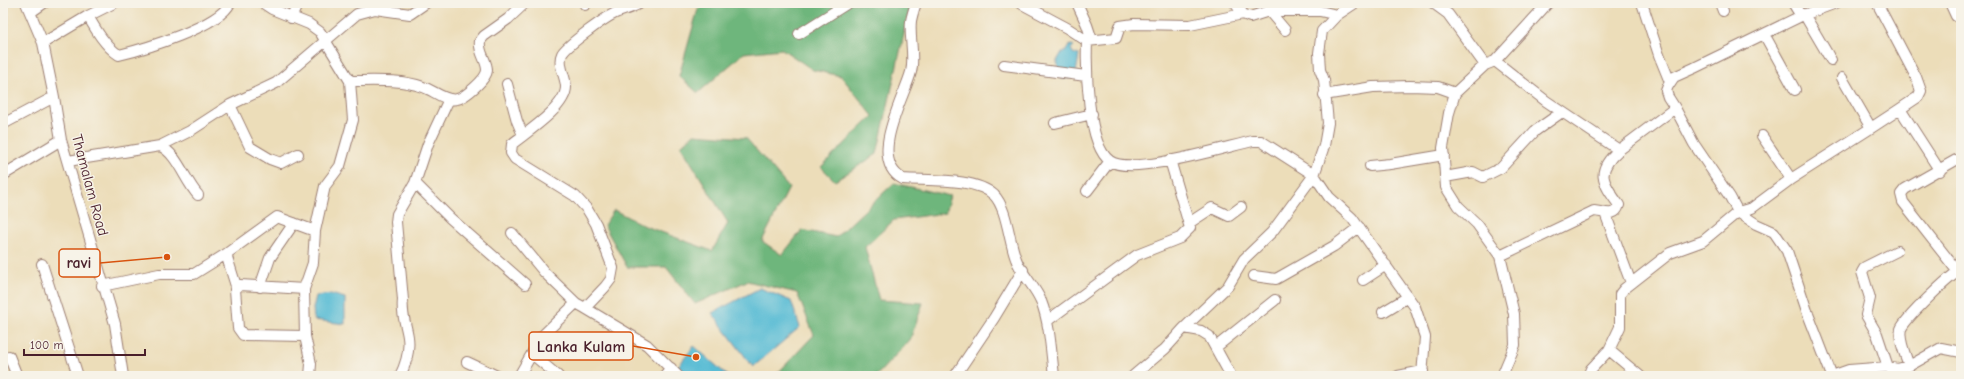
<svg xmlns="http://www.w3.org/2000/svg" width="1964" height="379" font-family="'Comic Neue',sans-serif">
<style>
.forest{fill:#6eb67b;stroke:#5c6a53}
.water{fill:#56bbd4;stroke:#506d80}
.lines{fill:none;stroke-linecap:round;stroke-linejoin:round}
.minor-casing{stroke:#9b7e72;stroke-width:12}
.minor{stroke:#fff;stroke-width:10}
.labels{text-anchor:middle;stroke-width:3;stroke-linejoin:round;paint-order:stroke}
.street-label{font-size:15px;fill:#4a1f2b;stroke:#f7f3e8}
.leader{fill:none;stroke:#d8530f;stroke-width:1.5}
.callout-dot{fill:#d8530f;stroke:#f7f3e8;stroke-width:1.5}
.callout{fill:#f7f3e8;stroke:#d8530f;stroke-width:1.5}
.callout-label{font-size:16px;text-anchor:middle;font-weight:bold;fill:#4a1f2b}
</style>
<rect width="100%" height="100%" fill="#f7f3e8"/>
<filter id="ink" filterUnits="userSpaceOnUse"><feTurbulence type="fractalNoise" baseFrequency=".025" numOctaves="2"/><feDisplacementMap in="SourceGraphic" scale="8" xChannelSelector="R" yChannelSelector="G"/><feConvolveMatrix kernelMatrix="1 2 1 2 8 2 1 2 1" color-interpolation-filters="sRGB"/></filter>
<filter id="wash" filterUnits="userSpaceOnUse"><feTurbulence type="fractalNoise" baseFrequency=".012" numOctaves="4" result="noise"/><feDisplacementMap in="SourceGraphic" scale="16" xChannelSelector="R" yChannelSelector="G"/><feGaussianBlur stdDeviation="0.9" result="paint"/><feColorMatrix in="noise" values="0 0 0 0 0 0 0 0 0 0 0 0 0 0 0 0 0 1.4 0 .05"/><feComposite in="paint" operator="in"/></filter>
<g filter="url(#wash)">
<rect width="100%" height="100%" fill="#ecddb9"/>
<path class="forest" d="M704 3H911L877 154 835 181 821 167 873 116 841 76 813 70 782 49 744 53 698 93 679 76 698 9Z
M694 134 746 138 789 188 762 241 782 255 802 230 836 237 894 183 950 196 945 213 894 220 865 247 879 300 923 303 910 340 876 376H775L814 335 797 293 747 281 695 304 666 267H627L604 225 614 210 645 226 712 251 728 223 681 146Z"/>
<path class="water" d="M1072 45 1074 46 1071 49 1073 53 1079 55 1076 73 1073 78 1062 79 1055 69 1058 66 1057 61 1062 52H1065L1069 46Z
M760 288 791 301 800 327 753 367 712 313Z
M331 294 345 298V324L314 320 313 308 316 296Z
M694 346 728 376H682L676 369Z"/>
</g>
<g filter="url(#ink)">
<g class="lines">
<defs>
<path id="minor" d="M26 3 43 43 54 97 61 140 115 324 123 376
M263 3 272 9 309 24 320 32 350 81 353 120 340 166 325 186 315 231 313 263 304 289 305 336 311 364 310 376
M916 3C914 9 912 15 911 21 909 37 915 56 911 72 904 98 867 160 903 179 928 181 975 177 994 195 1007 208 1009 242 1016 259 1021 274 1035 286 1041 301 1050 324 1051 351 1054 376
M1077 3 1087 25 1092 40
M1235 3 1243 14 1250 17 1269 11H1320L1337 15
M1433 3 1448 14 1485 65
M1642 3 1659 55 1670 82
M1720 3 1723 11
M1793 3 1801 16
M1877 3 1916 77 1921 91 1918 97 1900 109 1940 171
M1950 3 1956 16
M1022 4 1067 28 1087 41
M585 5 587 3
M1269 11 1285 30
M31 12 44 3
M1243 14 1190 25 1134 24 1120 26 1116 38 1087 41C1086 67 1087 145 1110 161 1132 176 1225 147 1253 141H1261L1314 175 1329 197 1352 218 1415 307 1425 337 1422 376
M1804 14 1831 60
M88 16 114 3
M291 18 298 3
M799 34 848 3
M1764 34 1795 90
M43 43 88 16C96 30 105 46 119 55 144 49 220 26 230 3
M1495 61 1548 3
M1004 65 1086 76
M1842 78 1871 128 1900 109
M350 81C374 81 400 79 423 87 433 90 446 102 457 99 464 98 487 79 487 70 487 60 478 52 480 41L484 36 508 19 525 3
M507 84 517 121 523 135
M1455 93 1449 113 1443 148 1446 187 1458 206 1477 224 1500 256 1514 314 1515 345 1504 371 1505 376
M1324 95 1373 87 1410 86 1438 87 1455 93 1485 65 1495 61 1546 101 1619 150 1675 108
M230 105 250 147 270 159 281 163 298 154
M1055 123 1092 114
M3 124 54 97
M1762 136 1791 179
M160 146C177 153 185 181 198 195
M68 161 160 146 190 131 230 105 276 83 357 14 375 9 410 14 426 3
M1370 166 1390 164 1444 155
M3 175 61 140
M1445 177 1473 172 1483 177 1501 168 1535 131 1562 112
M415 183 450 218 525 284
M1087 191 1110 161
M1738 212 1756 224 1774 232 1787 251 1808 314 1832 376
M1738 212 1752 208 1791 179 1871 128
M1605 213 1631 283
M1189 223 1212 208 1229 216 1241 207
M512 233 545 273 576 303
M226 254 236 286
M1500 256 1594 211C1605 212 1615 218 1619 205 1602 182 1595 171 1619 150
M42 264 78 376
M1958 272 1903 202 1901 194 1905 189 1956 160H1961
M1254 276 1276 279 1334 246 1359 227
M1363 280 1386 265
M102 286 159 274H194L226 254 277 217 315 231
M260 287 270 258 294 223
M304 289 240 285 235 289 238 328 243 335 305 336
M585 308 647 345 678 376
M1383 312 1408 297
M1047 321 1137 255 1180 238 1190 228 1170 160
M1184 328 1201 331 1209 336 1231 376
M1216 347 1275 300
M1609 350 1640 376
M532 354 558 376
M9 356 17 376
M467 362 497 376
M1909 366C1906 356 1898 340 1901 329 1905 319 1950 275 1961 270
M1888 367 1877 334 1866 315 1870 298 1862 272 1865 267 1897 251
M400 376C406 364 410 351 408 337 406 323 401 315 403 300L396 222 397 214 415 183 428 144 449 99
M519 376 542 336 576 303 585 308 605 287 611 279 613 268 596 224 587 209 575 196 515 159 511 153 512 144C527 132 566 107 566 87 566 77 557 64 562 54 566 46 608 15 618 12 626 9 632 8 640 3
M664 376 671 368
M955 376 994 318 1023 270
M1133 376 1165 349 1184 328 1228 286 1244 259 1272 232 1314 175 1324 146 1328 123 1324 80 1320 70 1319 53 1322 31 1337 15 1355 3
M1398 376 1423 371
M1588 376 1591 369 1609 350 1620 327V294L1624 289 1670 253 1703 241 1738 212 1730 197 1694 144 1675 108 1668 97 1666 91 1668 86 1674 77 1694 68 1801 16 1836 3
M1832 376 1849 370 1888 367 1897 369 1909 366 1941 348 1961 352"/>
</defs>
<use href="#minor" class="minor-casing"/>
<use href="#minor" class="minor"/>
</g>
</g>
<g class="labels">
<g class="street-label">
<text transform="translate(90 185) rotate(75)" y="5">Thamalam Road</text>
</g>
</g>
<path class="leader" d="M167 257L100 263M696 357L633 346"/>
<g class="callout-dot">
<circle cx="167" cy="257" r="4"/>
<circle cx="696" cy="357" r="4"/>
</g>
<g class="callout">
<rect x="59" y="249" width="41" height="28" rx="4"/>
<rect x="529" y="332" width="104" height="28" rx="4"/>
</g>
<g class="callout-label">
<text x="79" y="268">ravi</text>
<text x="581" y="352">Lanka Kulam</text>
</g>
<rect width="1964" height="379" fill="none" stroke="#f7f3e8" stroke-width="16"/>
<path d="M24 349v6h121v-6" fill="none" stroke="#4a1f2b" stroke-width="2"/>
<text x="30" y="349" font-size="12" fill="#4a1f2b" stroke="#f7f3e8" stroke-width="3" paint-order="stroke">100 m</text>
</svg>
